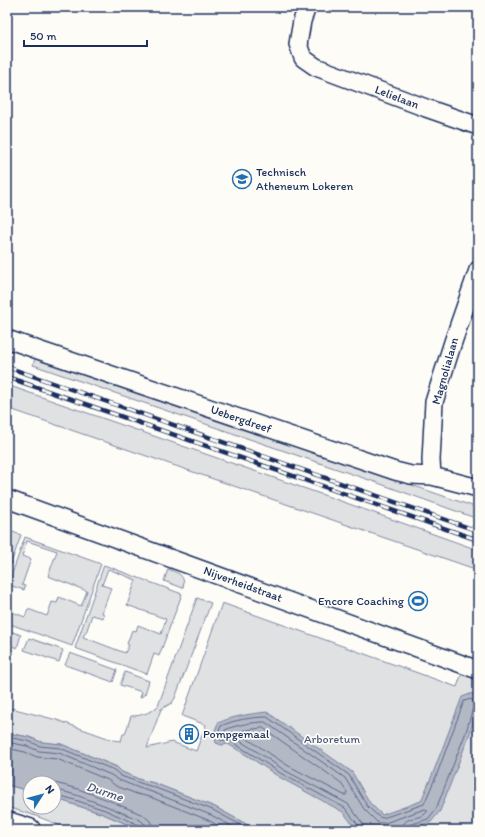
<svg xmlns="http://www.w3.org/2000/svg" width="485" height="837" font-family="Itim,sans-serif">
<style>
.green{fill:#e0e1e3;stroke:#7e88a0;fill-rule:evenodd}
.water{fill:#b3b8c5;stroke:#76819c}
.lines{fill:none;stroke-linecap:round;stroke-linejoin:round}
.shore{stroke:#586687;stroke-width:1}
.minor-casing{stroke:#1b2f5e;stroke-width:20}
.secondary-casing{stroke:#1b2f5e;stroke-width:25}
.minor{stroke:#fdfcf7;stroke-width:17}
.secondary{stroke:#fdfcf7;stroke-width:22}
.rail-casing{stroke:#1b2f5e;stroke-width:4.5}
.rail{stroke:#fdfcf7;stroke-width:3;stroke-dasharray:9;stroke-linecap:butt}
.labels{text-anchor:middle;stroke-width:3.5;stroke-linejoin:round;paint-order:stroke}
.street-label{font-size:12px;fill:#1b2f5e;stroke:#fdfcf7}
.poi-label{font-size:12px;fill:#1b2f5e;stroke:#fdfcf7;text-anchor:start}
.park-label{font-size:12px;fill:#4c5c7f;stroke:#fdfcf7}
.water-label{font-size:13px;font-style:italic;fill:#49587d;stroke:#fdfcf7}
</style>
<rect width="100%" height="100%" fill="#fdfcf7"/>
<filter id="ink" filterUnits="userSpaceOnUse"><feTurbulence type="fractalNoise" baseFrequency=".025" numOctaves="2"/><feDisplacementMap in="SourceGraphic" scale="8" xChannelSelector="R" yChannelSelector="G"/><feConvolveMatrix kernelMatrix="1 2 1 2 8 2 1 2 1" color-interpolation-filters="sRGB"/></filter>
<g filter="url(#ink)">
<path class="green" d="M36 355 478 508V519L378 483 33 365Z
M7 385 335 499 478 550V570L7 408Z
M7 530 21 535 7 575Z
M25 537 101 564 72 646 7 623V610L25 617 28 609 47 616 52 602 57 603 59 597 81 606 87 591 48 576 57 551 27 541 22 556 31 559 22 585 25 586 24 590 12 586 7 601V588Z
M104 565 182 594 159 656 154 654 147 674 75 648ZM108 569 136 580 127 605 166 619 161 634 138 625 136 631 132 630 127 644 129 645 125 653 83 637 87 630 92 615 103 618 104 614 102 613 111 588 102 585Z
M168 569C178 573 186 575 183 588L164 581Z
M197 598 211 603 175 698 172 703 161 709 147 748 172 742 196 751 206 725 182 716 222 603 457 687 462 673 478 679V830H257L215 807 154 783 141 780 122 772 117 767 61 744 41 742 29 737 7 733V707L57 720 113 740 121 741 123 734H125L131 716C141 716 150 713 158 706Z
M7 630 21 635 17 648 7 644Z
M29 638 63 650 59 662 24 650Z
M70 653 117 670 113 682 65 665Z
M125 672 149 681 145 694 140 698 142 692 120 685Z
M7 785 30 791V807H54V798L103 814 141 830H72L36 816 7 807Z"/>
<path class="water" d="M473 693 478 703V706L470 733 440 811 431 822 404 830H357L343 812 279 777 251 758 228 744 222 745 216 743 214 733 218 723C233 716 250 714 267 712L352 772 370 803 382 815 421 801 433 773 462 697Z
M7 733 29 737 41 742 61 744 117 767 122 772 141 780 154 783 215 807 257 830H141L103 814 54 798V783H30V791L7 785Z"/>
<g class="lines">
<path class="shore" d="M263 728 340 782 347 792 346 795H344L287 765 240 734 242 731Z
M7 737 28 741 40 746 60 748 114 770 121 776 140 783 153 787 213 810 250 830
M7 742 27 746 39 751 59 753 111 775 119 780 139 788 152 792 211 815 239 830
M7 748 25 752 37 757 57 759 108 780 116 786 137 794 150 797 208 820 226 830
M54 783 59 784 78 789 108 800 143 815 150 821 152 825V830
M54 789 76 795 106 806 140 820 145 824 146 830
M54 794 75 800 105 810 139 825 141 827V830
M359 830V826L345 808 282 774 253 755 230 741 220 740 218 733 221 726C233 720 253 717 267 717L349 775 367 806 379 817 383 818 424 804 437 774 464 701 471 699 474 703H478
M365 830 363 824 348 804 284 770 256 751 232 736 225 735 224 733 225 730C235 725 254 722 265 722L345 778 364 809 377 822 381 823H385L425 809 427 810V812C420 821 403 814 402 830
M407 830V827L409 825 428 819 436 809 466 732 472 711 474 708H478"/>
<defs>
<path id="minor" d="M307 7 302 21 298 44 303 58 316 67 426 108 478 126
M7 339 38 350 395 471 411 475 432 476 478 488
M432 476 431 460 434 402 453 342 478 270
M7 499 478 670"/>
<path id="secondary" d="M7 823 29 830"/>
</defs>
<use href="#minor" class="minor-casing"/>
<use href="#secondary" class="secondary-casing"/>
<use href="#minor" class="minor"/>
<use href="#secondary" class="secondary"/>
<defs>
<path id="rail" d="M7 367 478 531
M7 377 478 540"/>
</defs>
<use href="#rail" class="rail-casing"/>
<use href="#rail" class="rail"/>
</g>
</g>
<defs>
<symbol id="school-ring" viewBox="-11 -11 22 22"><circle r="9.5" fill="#fdfcf7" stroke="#1f6fb2" stroke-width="1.5"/><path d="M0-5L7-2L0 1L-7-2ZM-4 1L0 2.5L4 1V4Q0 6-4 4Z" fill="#1f6fb2"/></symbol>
<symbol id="stadium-ring" viewBox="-11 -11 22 22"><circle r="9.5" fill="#fdfcf7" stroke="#1f6fb2" stroke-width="1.5"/><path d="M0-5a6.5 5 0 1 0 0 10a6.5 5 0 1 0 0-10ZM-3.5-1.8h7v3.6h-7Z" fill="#1f6fb2"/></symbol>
<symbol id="building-ring" viewBox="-11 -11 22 22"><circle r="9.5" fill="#fdfcf7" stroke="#1f6fb2" stroke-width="1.5"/><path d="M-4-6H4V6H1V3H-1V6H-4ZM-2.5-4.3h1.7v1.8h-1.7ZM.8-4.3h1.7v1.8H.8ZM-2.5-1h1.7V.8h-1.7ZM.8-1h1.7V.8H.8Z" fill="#1f6fb2"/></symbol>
</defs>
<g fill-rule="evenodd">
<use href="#school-ring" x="231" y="168" width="22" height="22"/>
<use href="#stadium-ring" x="407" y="590" width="22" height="22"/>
<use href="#building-ring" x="178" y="723" width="22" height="22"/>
</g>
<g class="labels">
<g class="street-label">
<text transform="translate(397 97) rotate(21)" y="4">Lelielaan</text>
<text transform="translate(445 371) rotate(-74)" y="4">Magnolialaan</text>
<text transform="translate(241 419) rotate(19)" y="4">Uebergdreef</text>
<text transform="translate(243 584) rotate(20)" y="4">Nijverheidstraat</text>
</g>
<g class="poi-label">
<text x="256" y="176">Technisch<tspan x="256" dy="14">Atheneum Lokeren</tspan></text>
<text x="404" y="605" text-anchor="end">Encore Coaching</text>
<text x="203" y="738">Pompgemaal</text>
</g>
<g class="park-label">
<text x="332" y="743">Arboretum</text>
</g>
<g class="water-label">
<text transform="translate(105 791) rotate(18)" y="5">Durme</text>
</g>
</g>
<rect width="485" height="837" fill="none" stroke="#fdfcf7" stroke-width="24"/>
<rect x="12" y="12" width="461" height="813" fill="none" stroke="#1b2f5e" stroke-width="1.5" filter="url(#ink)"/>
<g transform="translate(42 795) rotate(54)"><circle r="19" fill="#fdfcf7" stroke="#a3aaba"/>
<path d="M0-3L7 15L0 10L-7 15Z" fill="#1f6fb2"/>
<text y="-6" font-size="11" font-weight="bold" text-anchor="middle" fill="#1b2f5e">N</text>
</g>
<path d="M24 40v6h123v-6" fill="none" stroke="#1b2f5e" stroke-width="2"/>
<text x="30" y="40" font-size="12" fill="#1b2f5e" stroke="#fdfcf7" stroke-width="3" paint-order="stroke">50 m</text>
</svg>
